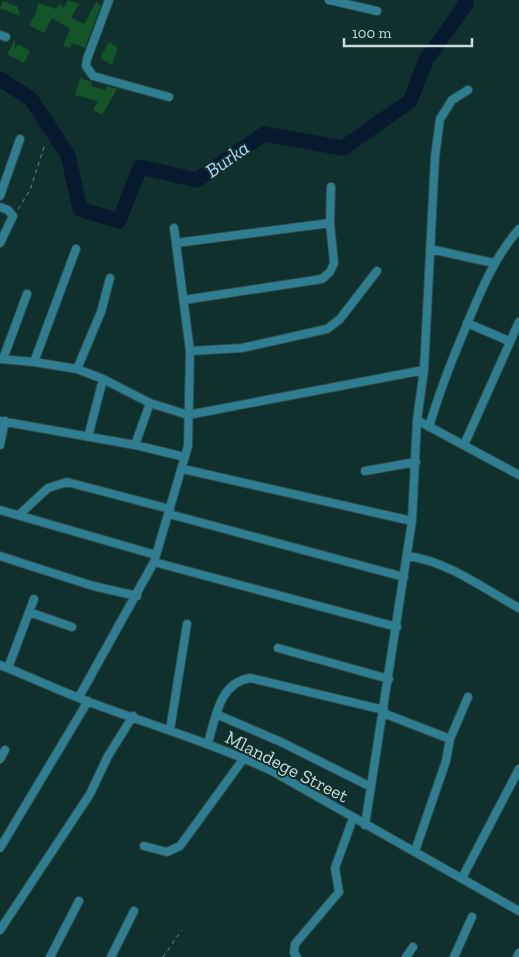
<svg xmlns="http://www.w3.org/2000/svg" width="519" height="957" font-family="'Zilla Slab',serif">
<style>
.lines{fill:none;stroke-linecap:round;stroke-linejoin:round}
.river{stroke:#06192e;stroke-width:15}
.building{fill:#135428}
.street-casing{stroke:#2d4b47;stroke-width:10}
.path{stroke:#6f8884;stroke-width:1;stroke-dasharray:4 4;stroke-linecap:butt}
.street{stroke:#2e7d91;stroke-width:8}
.labels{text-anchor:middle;stroke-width:4;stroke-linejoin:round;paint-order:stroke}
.street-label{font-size:19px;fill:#c8dad6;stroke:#0f302c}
.water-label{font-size:20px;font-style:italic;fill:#b2d2f5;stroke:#0f302c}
</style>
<rect width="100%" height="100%" fill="#0f302c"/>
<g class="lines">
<path class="river" d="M0 79 31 99 68 155 80 209 119 221 140 167 197 180 264 134 343 148 410 101 426 60 466 4V0"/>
</g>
<path class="building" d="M68 0 79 4 71 18 84 24 96 2 101 5 85 48 72 43 70 48 63 46 70 29 52 18 44 33 29 25 36 13 38 3 56 9 59 4 64 7Z
M3 1 18 7 20 16 0 8Z
M15 39V49L18 44 30 51 24 63 7 54Z
M109 42 118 48 112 65 100 58Z
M80 78 92 82 91 86 105 90 107 86 117 89 102 115 93 110 98 101 75 95Z"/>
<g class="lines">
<defs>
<path id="street" d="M109 0 87 59 86 66 93 76 169 97
M329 0 377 11
M0 35 6 37
M0 196 20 139
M0 207 8 210 13 216 0 243
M176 243 330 223
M430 249 494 263
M184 300 322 279 330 272 334 263 330 223 331 187
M467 323 509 341
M190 351 242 348 327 329 340 319 377 271
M0 359 34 362 77 369 103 379 150 403 188 415 424 370
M3 359 27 294
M34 362 76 249
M77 369 101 312 110 278
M417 420 519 475
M0 421 135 445 185 457
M429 427C439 393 451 362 465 329 480 293 493 259 519 229
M88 437 103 379
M0 445 5 421
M135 445 150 403
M464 445 519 322
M183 469 412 521
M365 471 416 462
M0 510 156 555
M20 514 48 488 67 482 170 509
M169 514 404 577
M0 556 93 586 137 596
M407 556C448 561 484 589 519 608
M154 562 397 627
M29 612 72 627
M278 648 389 679
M0 665C33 678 66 694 100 706 158 727 216 745 272 771L519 911
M8 668 34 599
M79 697 154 562 188 446 190 351 174 228
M383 713 450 739
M216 714 281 742 371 787
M170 730 187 624
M208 743C216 717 219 683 250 678L384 710
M0 759 5 750
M365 825 412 521 417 420 424 370 435 157 440 119 452 100 468 90
M144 846 167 852 180 846 244 758
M0 848 88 701
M415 851 446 761 450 739 468 697
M462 878 519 769
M0 930 90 794 108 756 133 716
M50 957 79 901
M111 957 134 911
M297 957 294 953 295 944 339 892 335 868 353 818
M406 957 413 947
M454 957 472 917
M517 957 519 953"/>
</defs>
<use href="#street" class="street-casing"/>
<path class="path" d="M18 209 30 190 45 144
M163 957 182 930"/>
<use href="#street" class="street"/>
</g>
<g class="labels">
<g class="street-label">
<text transform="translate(287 766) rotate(27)" y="7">Mlandege Street</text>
</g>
<g class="water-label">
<text transform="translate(227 159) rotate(-35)" y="7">Burka</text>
</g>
</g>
<path d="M344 38v8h128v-8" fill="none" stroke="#c8dad6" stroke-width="2.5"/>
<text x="352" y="38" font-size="15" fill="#c8dad6" stroke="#0f302c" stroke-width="4" paint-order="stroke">100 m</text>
</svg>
